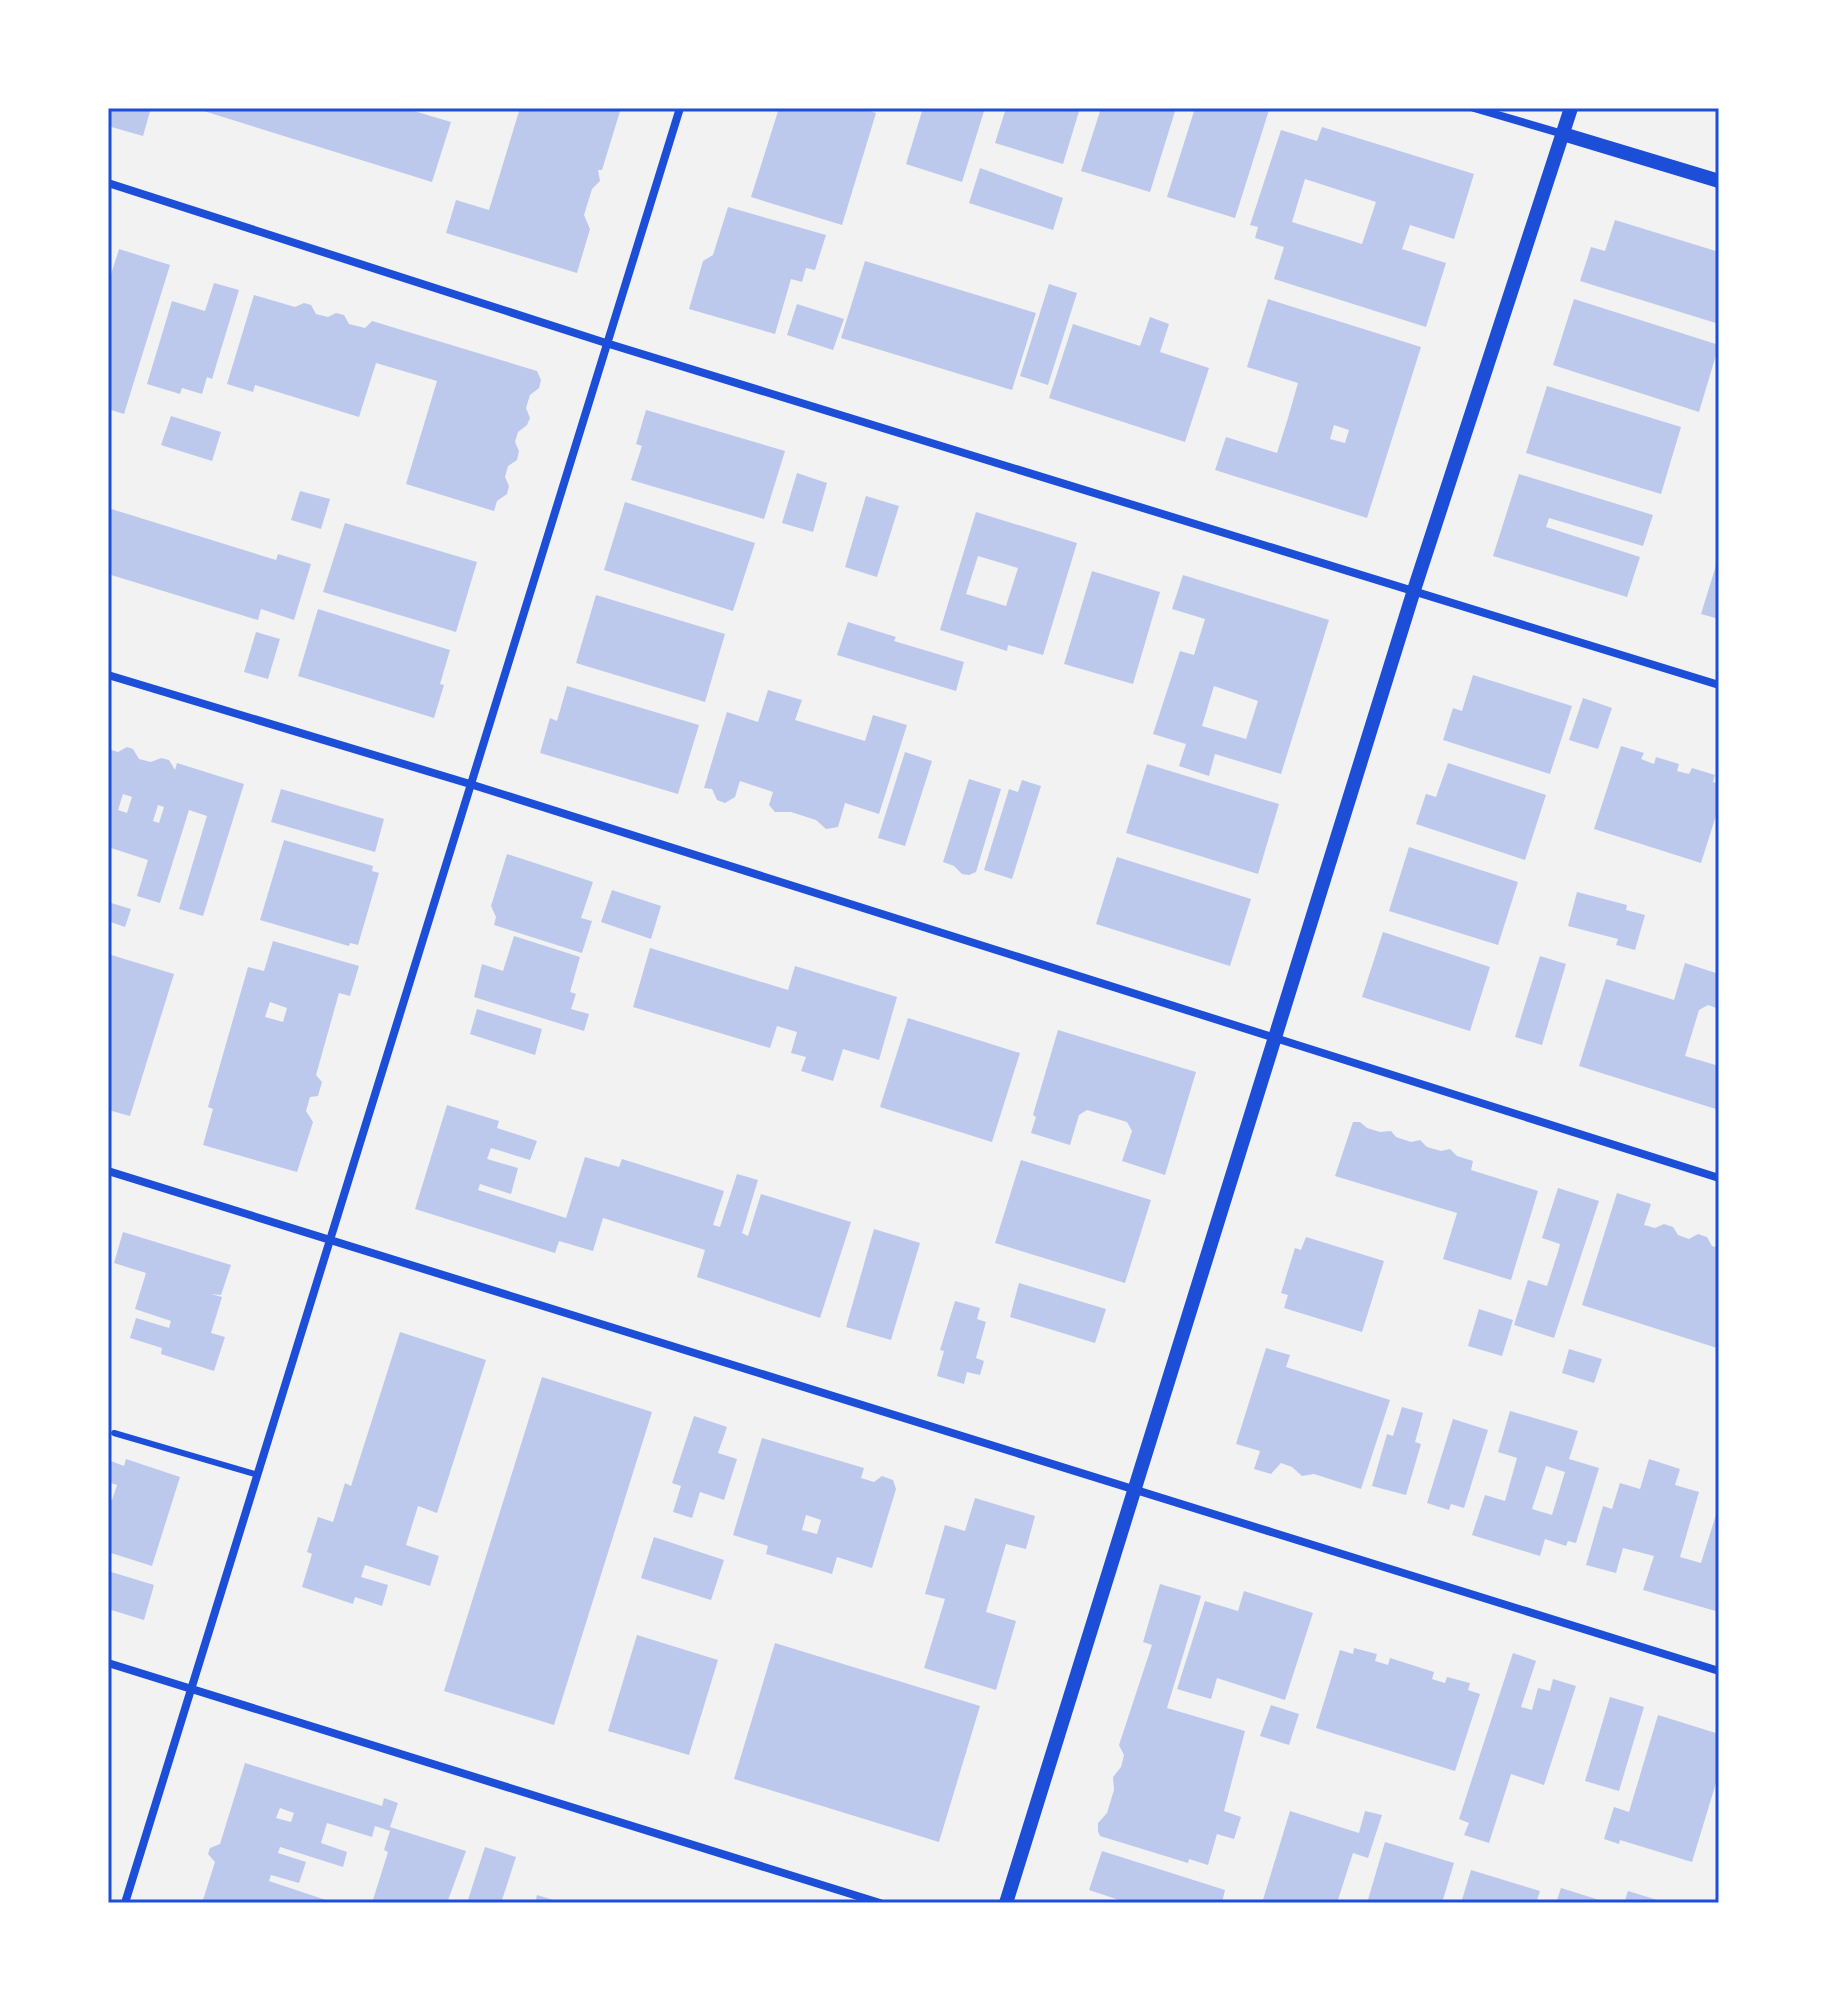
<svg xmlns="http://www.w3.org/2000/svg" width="1827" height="2011" font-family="Helvetica,sans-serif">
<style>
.building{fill:#bdc9ec;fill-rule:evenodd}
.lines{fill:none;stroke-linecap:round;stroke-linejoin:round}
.service{stroke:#1d4ed8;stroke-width:6}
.minor{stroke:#1d4ed8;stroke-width:8}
.tertiary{stroke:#1d4ed8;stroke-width:14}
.neatline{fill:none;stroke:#1d4ed8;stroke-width:3}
</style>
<rect width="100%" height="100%" fill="#f2f2f2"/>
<path class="building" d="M108 108H151L143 136 108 126Z
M194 108H404L451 122 432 182Z
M520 108H621L602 170H598L600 181 592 189 584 215 590 229 577 273 446 233 456 200 489 210Z
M779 108H861L876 113 842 225 751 197Z
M923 108H985L962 182 906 164Z
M1006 108H1080L1063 164 995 143Z
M1101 108H1176L1150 192 1081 171Z
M1195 108 1269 110 1235 218 1167 197Z
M1322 127 1474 174 1454 239 1410 225 1402 249 1446 263 1426 327 1274 279 1284 247 1255 238 1258 227 1250 225 1281 130 1317 141ZM1305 179 1376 202 1362 244 1292 222Z
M980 168 1063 198 1053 230 969 203Z
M728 207 826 235 815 270 806 268 802 282 791 279 775 334 689 309 703 261 713 255Z
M1615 220 1719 252V324L1580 281 1591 247 1605 251Z
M119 249 170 265 124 414 108 409V284Z
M865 261 1036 313 1012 390 841 338Z
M214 283 239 290 212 379 207 377 202 394 182 388 180 394 147 384 172 301 205 311Z
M1049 284 1077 293 1048 385 1020 376Z
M254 295 295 307 304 303 311 305 316 314 328 317 336 313 344 315 349 324 365 328 372 321 537 371 541 380 539 388 530 395 526 408 530 418 527 425 518 432 515 442 519 451 517 460 508 466 505 477 509 486 507 494 497 501 494 511 406 484 437 381 376 363 359 417 255 385 253 392 227 384Z
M1268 299 1421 347 1367 518 1215 470 1226 437 1277 453 1288 418 1298 383 1247 367ZM1334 425 1349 430 1345 443 1330 439Z
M1574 299 1719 345 1699 412 1553 365Z
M797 304 844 319 833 350 787 335Z
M1150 317 1169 324 1160 352 1209 368 1185 442 1049 398 1073 324 1140 346Z
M1547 386 1681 427 1661 494 1526 453Z
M646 410 785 451 764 519 631 480 642 446 636 444Z
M171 416 221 432 212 461 161 445Z
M797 473 827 483 813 532 782 523Z
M1519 474 1653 515 1643 546 1549 518 1546 527 1640 557 1627 597 1493 556Z
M300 491 330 499 321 529 291 520Z
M866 496 899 506 877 577 845 567Z
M625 502 755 543 733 611 604 570Z
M108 508 276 560 278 554 311 564 294 620 261 609 258 620 108 574Z
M976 512 1077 543 1043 655 1008 645 1007 651 940 630ZM978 556 1018 568 1006 606 966 594Z
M345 523 477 562 456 632 323 592Z
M1718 559H1719V619L1701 614Z
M1092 571 1160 592 1133 684 1064 664Z
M1183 575 1329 620 1281 774 1215 754 1209 776 1179 766 1186 744 1153 734 1180 651 1194 655 1205 619 1172 609ZM1214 686 1258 701 1246 739 1202 726Z
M596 595 725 634 705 702 576 663Z
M318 609 450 650 440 684 444 685 434 718 298 676Z
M848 622 896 637 894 641 964 662 956 691 837 655Z
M256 632 280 639 268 679 244 672Z
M1473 675 1572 706 1550 774 1443 740 1453 708 1462 711Z
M567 686 699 725 678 794 540 753 550 718 557 721Z
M768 690 802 700 795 720 865 741 873 715 907 725 879 814 845 803 838 827 826 829 816 820 791 812H775L769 805 773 792 740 781 735 797 725 803 717 800 712 789 704 788 727 712 758 722Z
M1583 698 1612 708 1598 749 1569 740Z
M1621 746 1644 753 1641 759 1654 764 1656 757 1679 764 1677 771 1689 774 1692 768 1715 775 1713 782 1719 784V806L1701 863 1594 829Z
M127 747 133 749 139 759 151 762 161 758 169 760 175 770 177 763 244 784 203 916 179 909 207 816 189 810 160 903 137 896 148 860 108 847V749L118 752ZM123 794 132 797 127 813 118 810ZM158 805 164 807 159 823 153 821Z
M905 752 932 761 905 846 878 838Z
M1448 763 1546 795 1525 860 1416 824 1426 794 1436 797Z
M1147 764 1279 804 1258 874 1126 833Z
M969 779 1001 789 976 872 969 875 962 874 954 866 943 862Z
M1022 780 1041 786 1012 879 984 870 1009 789 1018 792Z
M281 789 384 819 375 852 271 822Z
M284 840 373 866 372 871 379 873 358 945 350 943 349 946 260 920Z
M1409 847 1518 882 1498 945 1389 911Z
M507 854 593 882 581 918 592 921 582 953 494 925 496 917 491 906Z
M1117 857 1251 899 1230 966 1096 924Z
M612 890 661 906 651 939 601 922Z
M1577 892 1627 905 1626 910 1645 915 1635 950 1616 945 1618 939 1568 926Z
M108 902 131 909 125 927 108 921Z
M1383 932 1490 967 1470 1031 1362 997Z
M514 936 580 957 570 992 576 994 571 1009 589 1014 584 1031 474 997 482 964 503 971Z
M273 941 359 966 350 996 339 993 316 1075 322 1082 318 1096 310 1097 306 1111 313 1122 297 1172 203 1145 213 1109 208 1107 248 967 264 971ZM270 1002 287 1008 283 1022 265 1017Z
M650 948 788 990 795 966 897 997 879 1060 843 1049 833 1081 801 1071 806 1057 791 1053 797 1032 777 1026 770 1048 633 1007Z
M108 954 174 974 130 1116 108 1110 110 1095 108 1094Z
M1540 956 1566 964 1542 1045 1515 1037Z
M1685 963 1719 974V1009L1708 1005 1699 1010 1685 1056 1719 1066V1110L1579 1066 1606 979 1674 1000Z
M477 1009 542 1029 535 1055 470 1034Z
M908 1018 1020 1053 992 1142 880 1107Z
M1058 1030 1196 1072 1165 1175 1122 1161 1132 1131 1127 1122 1087 1110 1079 1115 1070 1145 1031 1133 1036 1117 1033 1115Z
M447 1105 499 1121 497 1128 537 1141 530 1160 491 1148 487 1159 518 1168 511 1194 480 1184 478 1190 566 1218 585 1157 619 1167 622 1159 724 1191 713 1225 720 1227 737 1174 758 1180 742 1233 748 1236 761 1194 851 1222 820 1318 697 1277 705 1250 603 1218 593 1251 559 1241 555 1253 415 1209Z
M1353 1122H1360L1367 1128 1380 1132 1391 1131 1396 1137 1411 1142 1420 1140 1427 1147 1441 1151 1450 1149 1457 1156 1473 1161 1471 1170 1538 1191 1511 1280 1443 1259 1457 1213 1335 1176Z
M1021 1160 1151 1200 1125 1283 995 1243Z
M1558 1188 1599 1201 1554 1338 1514 1325 1528 1280 1547 1286 1558 1252 1560 1244 1542 1238Z
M1617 1193 1651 1204 1644 1225 1655 1228 1664 1224 1673 1227 1678 1235 1689 1239 1698 1234 1707 1237 1712 1246 1719 1248 1717 1348 1582 1305Z
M874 1229 920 1243 891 1340 846 1327Z
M123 1232 231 1265 221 1295 211 1294 222 1297 211 1333 225 1337 214 1371 161 1354 162 1348 130 1338 136 1318 169 1328 171 1321 135 1309 146 1273 114 1263Z
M1306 1237 1384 1261 1362 1332 1284 1308 1288 1295 1281 1293 1295 1248 1301 1250Z
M1019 1283 1106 1309 1095 1343 1010 1317Z
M955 1301 980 1308 977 1319 986 1322 976 1358 984 1361 980 1375 967 1372 964 1384 937 1376 944 1351 940 1350Z
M1479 1309 1513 1320 1502 1356 1468 1346Z
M400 1332 486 1360 437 1513 418 1506 406 1545 439 1556 430 1586 365 1565 361 1577 388 1585 382 1606 355 1597 353 1604 302 1587 312 1554 307 1552 318 1517 333 1522 345 1483 351 1486Z
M1266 1348 1290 1355 1286 1367 1390 1400 1361 1489 1314 1474 1302 1476 1292 1467 1281 1463 1271 1474 1254 1469 1260 1451 1236 1444Z
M1569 1349 1602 1359 1594 1383 1562 1373Z
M542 1377 652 1412 554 1725 444 1691Z
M1402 1407 1423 1413 1415 1442 1421 1444 1406 1495 1372 1486 1387 1434 1393 1436Z
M1510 1411 1578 1431 1569 1459 1599 1468 1576 1543 1568 1541 1566 1546 1545 1539 1540 1556 1472 1535 1485 1495 1505 1501 1517 1458 1498 1452ZM1546 1466 1565 1472 1552 1515 1532 1509Z
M694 1416 727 1427 718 1453 737 1459 724 1500 700 1492 692 1518 673 1512 681 1486 672 1483Z
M1453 1419 1488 1430 1464 1508 1451 1504 1449 1510 1427 1503Z
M762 1438 864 1468 861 1478 874 1482 882 1476 893 1480 896 1489 872 1568 837 1557 832 1574 766 1554 768 1546 733 1535ZM806 1515 821 1520 817 1534 802 1530Z
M126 1459 180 1477 152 1566 108 1552V1499L112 1500 117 1485 108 1482V1460L124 1466Z
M1649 1459 1680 1469 1675 1485 1699 1492 1680 1557 1701 1563 1719 1505V1612L1643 1590 1654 1556 1623 1548 1616 1573 1586 1565 1603 1506 1612 1509 1620 1483 1640 1489Z
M975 1498 1035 1516 1026 1549 1006 1544 986 1612 1016 1621 996 1690 924 1668 945 1599 925 1594 945 1525 965 1531Z
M654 1537 724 1560 711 1600 641 1578Z
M108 1571 154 1585 144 1620 108 1609Z
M1160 1584 1201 1596 1167 1708 1245 1731 1224 1811 1241 1817 1234 1839 1217 1834 1208 1865 1189 1859 1188 1863 1100 1836 1098 1831V1823L1107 1813 1114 1790 1113 1777 1121 1767 1124 1755 1119 1745 1152 1645 1143 1642Z
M1244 1591 1313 1613 1285 1700 1217 1678 1211 1699 1177 1689 1205 1601 1238 1611Z
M637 1635 718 1660 689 1755 608 1731Z
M775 1643 980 1706 939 1842 734 1779Z
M1354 1648 1377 1654 1375 1661 1388 1665 1390 1658 1434 1672 1432 1679 1445 1683 1447 1677 1470 1683 1468 1690 1480 1694 1455 1771 1316 1728 1340 1650 1353 1654Z
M1513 1653 1536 1661 1521 1707 1532 1710 1538 1688 1550 1691 1553 1679 1576 1686 1544 1785 1511 1774 1489 1843 1464 1835 1469 1823 1459 1819Z
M1610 1697 1644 1707 1619 1791 1585 1781Z
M1271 1705 1299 1714 1289 1745 1260 1736Z
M1658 1715 1719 1734V1773L1692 1862 1620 1840 1619 1844 1604 1839 1614 1807 1629 1812Z
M245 1763 382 1806 384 1798 398 1803 390 1827 466 1851 447 1903H372L388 1852 384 1850 390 1831 375 1826 372 1837 327 1823 321 1843 347 1852 343 1867 280 1847 278 1853 306 1862 299 1883 271 1875 269 1881 335 1903H202L215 1862 208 1854 210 1848 220 1844ZM280 1808 294 1813 291 1822 276 1818Z
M1290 1811 1359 1833 1365 1811 1382 1815 1368 1858 1353 1853 1337 1903H1262Z
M1385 1842 1454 1863 1442 1903H1367Z
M485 1847 516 1857 501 1903H467Z
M1102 1851 1225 1890 1222 1903H1128L1089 1890Z
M1471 1870 1540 1891 1536 1903H1461Z
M1561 1888 1606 1902V1903H1556Z
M1628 1891 1664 1902 1663 1903H1624Z
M537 1895 560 1902V1903H535Z"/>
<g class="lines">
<path class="service" d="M114 1433 258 1475"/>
<path class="minor" d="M1474 108 1563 134
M108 183 606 343 1719 685
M108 675 470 784 1719 1178
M108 1171 1719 1671
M108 1663 880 1903
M125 1903 680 108"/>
<path class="tertiary" d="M1563 134 1719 181
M1006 1903 1414 590 1571 108"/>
</g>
<rect width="1827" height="2011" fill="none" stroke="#ffffff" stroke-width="220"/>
<rect x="110" y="110" width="1607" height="1791" class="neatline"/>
</svg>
